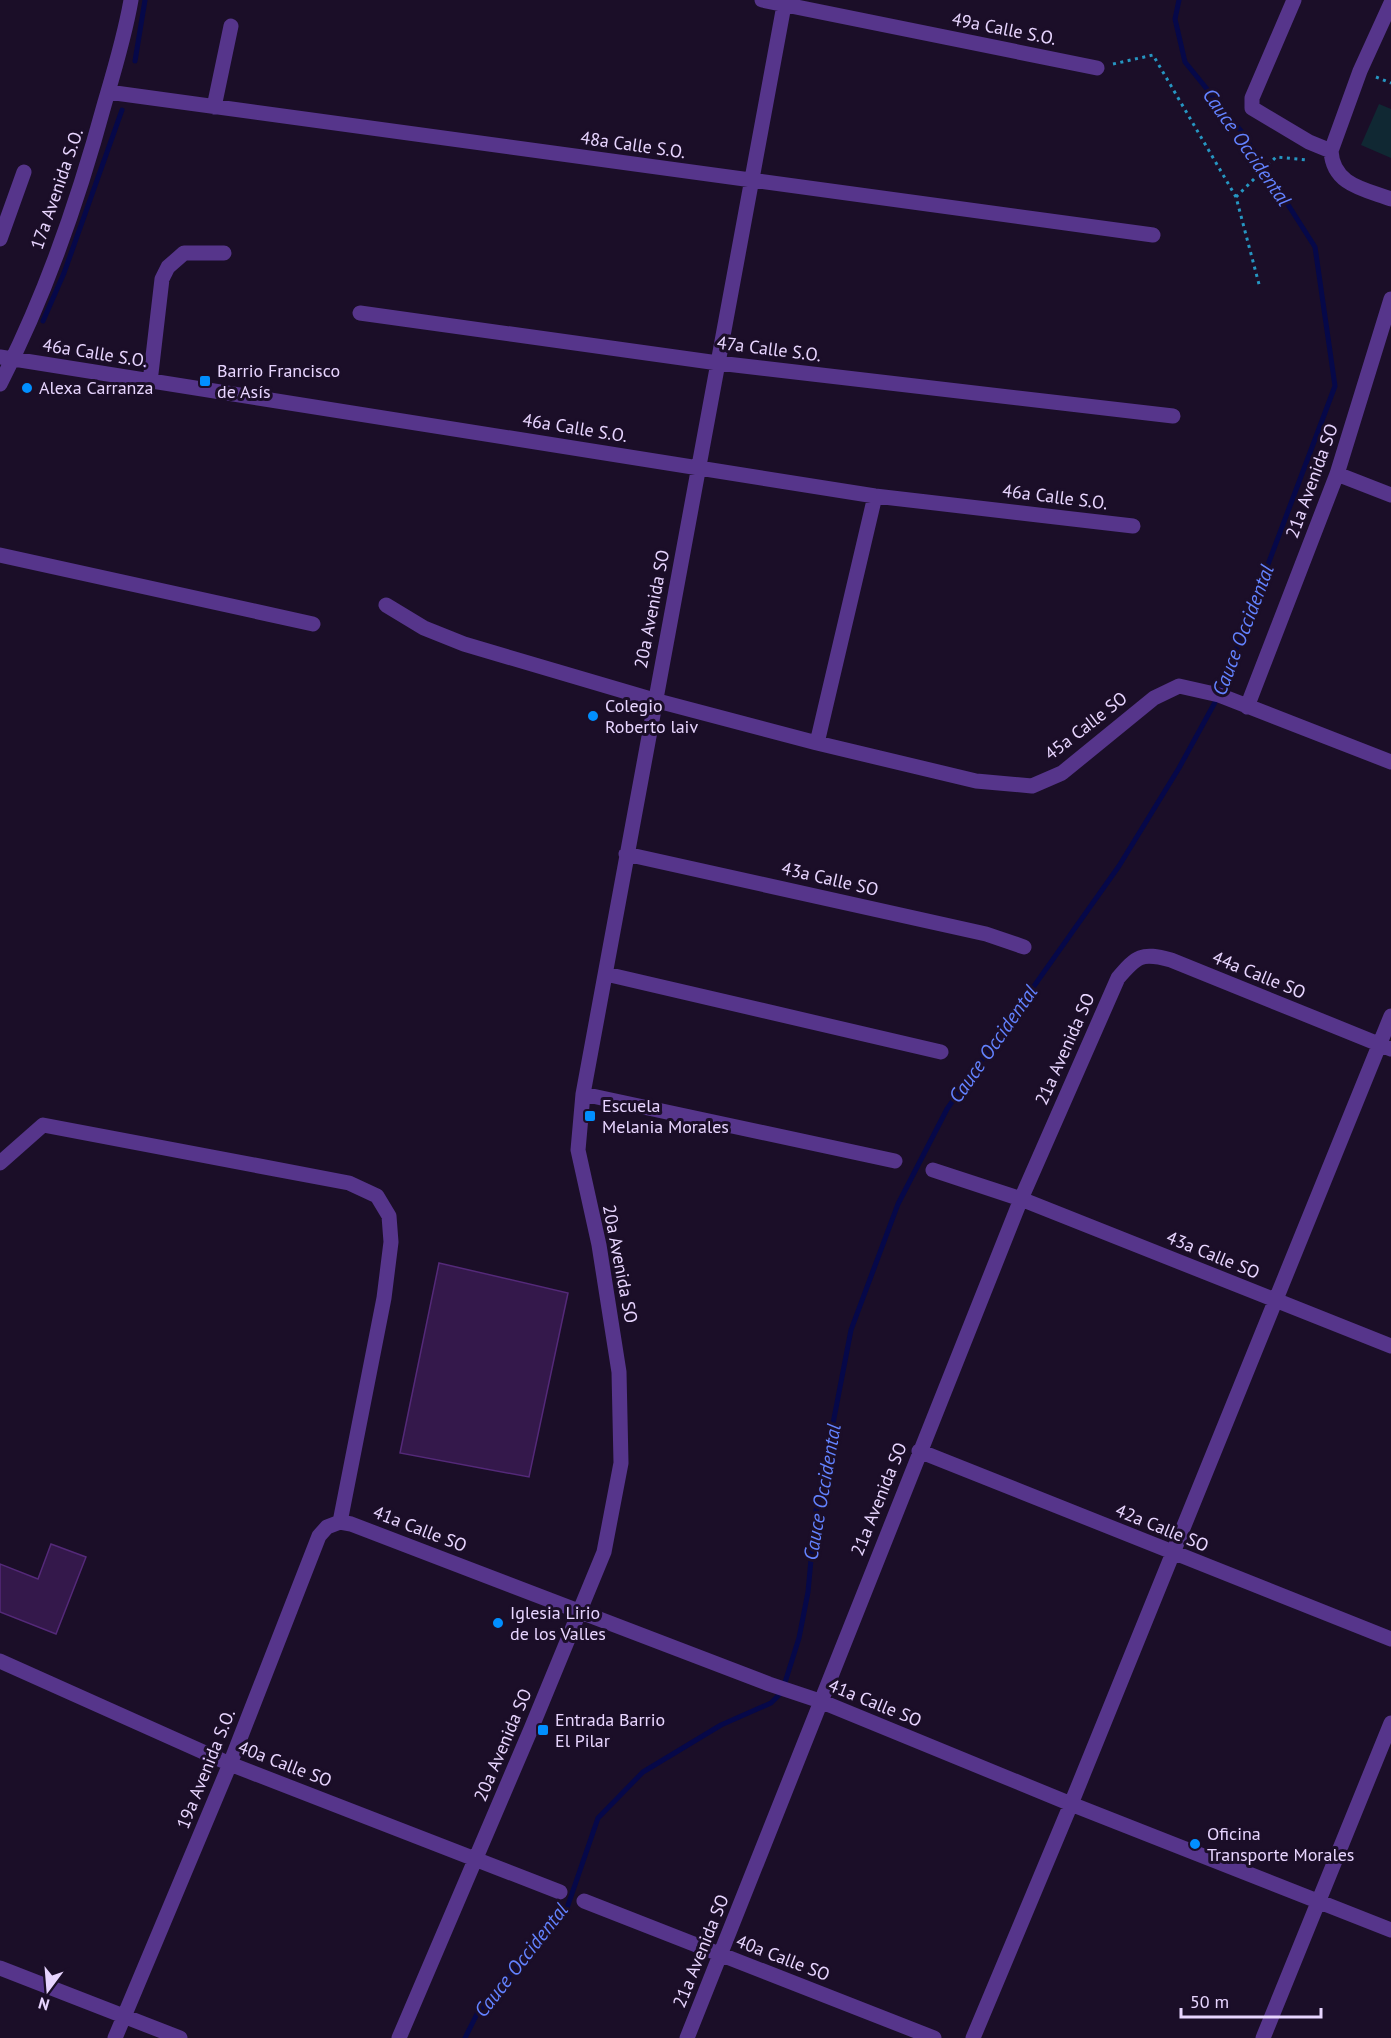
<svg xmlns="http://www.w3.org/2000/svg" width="1391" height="2038" font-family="'PT Sans',sans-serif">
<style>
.green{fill:#102833}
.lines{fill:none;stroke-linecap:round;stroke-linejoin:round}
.stream{stroke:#060849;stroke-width:5}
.building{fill:#34184b;stroke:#542979;stroke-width:1.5}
.path{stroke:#2696c2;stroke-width:3;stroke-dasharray:3 4.5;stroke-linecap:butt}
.minor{stroke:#56358b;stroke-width:15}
.poi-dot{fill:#018fff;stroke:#1b0e28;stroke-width:2}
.labels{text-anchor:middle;stroke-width:6;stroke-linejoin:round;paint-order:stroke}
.street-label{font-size:18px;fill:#e8d5ff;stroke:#1b0e28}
.poi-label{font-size:18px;fill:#e8d5ff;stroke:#1b0e28;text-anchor:start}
.water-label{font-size:20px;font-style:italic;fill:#6382ff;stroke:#1b0e28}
</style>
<rect width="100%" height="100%" fill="#1b0e28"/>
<path class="green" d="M1379 104 1391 109V158L1361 145Z"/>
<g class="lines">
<path class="stream" d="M135 61 145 0
M43 321 64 273 122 110
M465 2038 477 2014 567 1908 598 1818 643 1772 721 1725 771 1703 782 1692 799 1638 808 1592 815 1517 851 1330 898 1204 947 1109 1119 866 1179 768 1219 695 1335 386 1315 247 1241 131 1185 62 1175 19 1179 0"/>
</g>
<path class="building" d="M439 1263 568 1293 529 1477 400 1453Z
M51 1544 86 1557 56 1634 0 1612V1564L38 1579Z"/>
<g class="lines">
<path class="path" d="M1113 64 1153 55 1236 197 1260 288
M1376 77 1391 83
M1236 197 1276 157 1307 160"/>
<path class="minor" d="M762 0 1097 68
M1294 0 1252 98V108L1309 142 1331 151
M1391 3 1360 71 1331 151C1333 185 1364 189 1391 199
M108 92 1153 235
M214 107 231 26
M0 239 24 172
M360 313 718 363 1173 416
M0 357 875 496 1133 526
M150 382 162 279 168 267 184 253H224
M0 384C46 295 79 198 105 102 115 68 125 35 131 0
M1337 474 1391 495
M0 555 313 624
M386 605 424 628 464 644 654 700 817 743 976 781 1032 786 1062 773 1154 698 1179 686 1219 695 1391 762
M1247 707 1337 474 1391 299
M817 743 875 496
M626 854 986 934 1024 947
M606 974 941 1052
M583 1094 895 1161
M0 1163 43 1125 349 1183 377 1196 389 1216 391 1242 384 1298 340 1522
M933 1170 1021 1199 1391 1346
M919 1451 1391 1639
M340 1522 351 1524 769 1684 820 1701 1071 1804 1391 1930
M0 1661 230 1764 560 1892
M584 1901 934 2038
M0 1968 180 2038
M115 2038 230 1764 319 1536 327 1527 340 1522
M399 2038 531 1729 604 1552 621 1463 619 1372 599 1245 578 1150 583 1094 785 0
M687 2038 1021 1199 1118 978C1137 956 1141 952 1171 960L1391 1049
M973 2038 1071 1804 1391 1016
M1263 2038 1391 1723"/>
</g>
<g class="poi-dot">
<rect x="199" y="375" width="12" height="12" rx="3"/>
<circle cx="27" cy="388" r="6"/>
<circle cx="593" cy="716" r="6"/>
<rect x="584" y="1110" width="12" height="12" rx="3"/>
<circle cx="498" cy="1623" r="6"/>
<rect x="537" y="1724" width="12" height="12" rx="3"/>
<circle cx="1195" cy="1844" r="6"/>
</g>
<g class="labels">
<g class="street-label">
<text transform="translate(1004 29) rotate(11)" y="6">49a Calle S.O.</text>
<text transform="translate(633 145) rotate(8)" y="6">48a Calle S.O.</text>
<text transform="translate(57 189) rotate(-71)" y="6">17a Avenida S.O.</text>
<text transform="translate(769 349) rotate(7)" y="6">47a Calle S.O.</text>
<text transform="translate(95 353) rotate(9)" y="6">46a Calle S.O.</text>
<text transform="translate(575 428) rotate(9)" y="6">46a Calle S.O.</text>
<text transform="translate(1312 481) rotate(-70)" y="6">21a Avenida SO</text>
<text transform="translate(1055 497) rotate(7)" y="6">46a Calle S.O.</text>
<text transform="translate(652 609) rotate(-79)" y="6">20a Avenida SO</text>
<text transform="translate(1086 726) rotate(-38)" y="6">45a Calle SO</text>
<text transform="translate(830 879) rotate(13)" y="6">43a Calle SO</text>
<text transform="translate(1259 975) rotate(22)" y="6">44a Calle SO</text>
<text transform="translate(1065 1049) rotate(-66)" y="6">21a Avenida SO</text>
<text transform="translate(1213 1255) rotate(22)" y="6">43a Calle SO</text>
<text transform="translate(620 1264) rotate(79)" y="6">20a Avenida SO</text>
<text transform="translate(879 1499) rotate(-68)" y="6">21a Avenida SO</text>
<text transform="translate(1162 1528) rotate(22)" y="6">42a Calle SO</text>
<text transform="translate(420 1529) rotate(21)" y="6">41a Calle SO</text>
<text transform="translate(875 1703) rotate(22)" y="6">41a Calle SO</text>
<text transform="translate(503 1745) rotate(-67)" y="6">20a Avenida SO</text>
<text transform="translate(285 1764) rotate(21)" y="6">40a Calle SO</text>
<text transform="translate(206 1769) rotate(-68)" y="6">19a Avenida S.O.</text>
<text transform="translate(701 1951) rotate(-68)" y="6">21a Avenida SO</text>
<text transform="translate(783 1958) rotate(21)" y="6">40a Calle SO</text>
</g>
<g class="poi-label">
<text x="217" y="377">Barrio Francisco<tspan x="217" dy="21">de Asís</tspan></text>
<text x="39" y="394">Alexa Carranza</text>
<text x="605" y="712">Colegio<tspan x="605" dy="21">Roberto laiv</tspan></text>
<text x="602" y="1112">Escuela<tspan x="602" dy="21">Melania Morales</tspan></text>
<text x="510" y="1619">Iglesia Lirio<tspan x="510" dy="21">de los Valles</tspan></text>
<text x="555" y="1726">Entrada Barrio<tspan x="555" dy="21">El Pilar</tspan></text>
<text x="1207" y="1840">Oficina<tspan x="1207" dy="21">Transporte Morales</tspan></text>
</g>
<g class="water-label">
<text transform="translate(1247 147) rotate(55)" y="7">Cauce Occidental</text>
<text transform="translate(1243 630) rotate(-69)" y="7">Cauce Occidental</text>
<text transform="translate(993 1044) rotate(-55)" y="7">Cauce Occidental</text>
<text transform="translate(822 1492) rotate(-80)" y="7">Cauce Occidental</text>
<text transform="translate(521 1960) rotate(-52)" y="7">Cauce Occidental</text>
</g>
</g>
<g transform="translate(48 1990) rotate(196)" stroke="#1b0e28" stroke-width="4.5" paint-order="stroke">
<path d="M0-4.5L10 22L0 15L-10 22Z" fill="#e8d5ff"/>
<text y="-9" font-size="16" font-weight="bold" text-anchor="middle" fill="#e8d5ff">N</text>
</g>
<path d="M1181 2008v9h140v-9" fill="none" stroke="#e8d5ff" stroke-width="3"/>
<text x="1190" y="2008" font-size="18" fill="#e8d5ff" stroke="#1b0e28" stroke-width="4.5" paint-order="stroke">50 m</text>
</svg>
